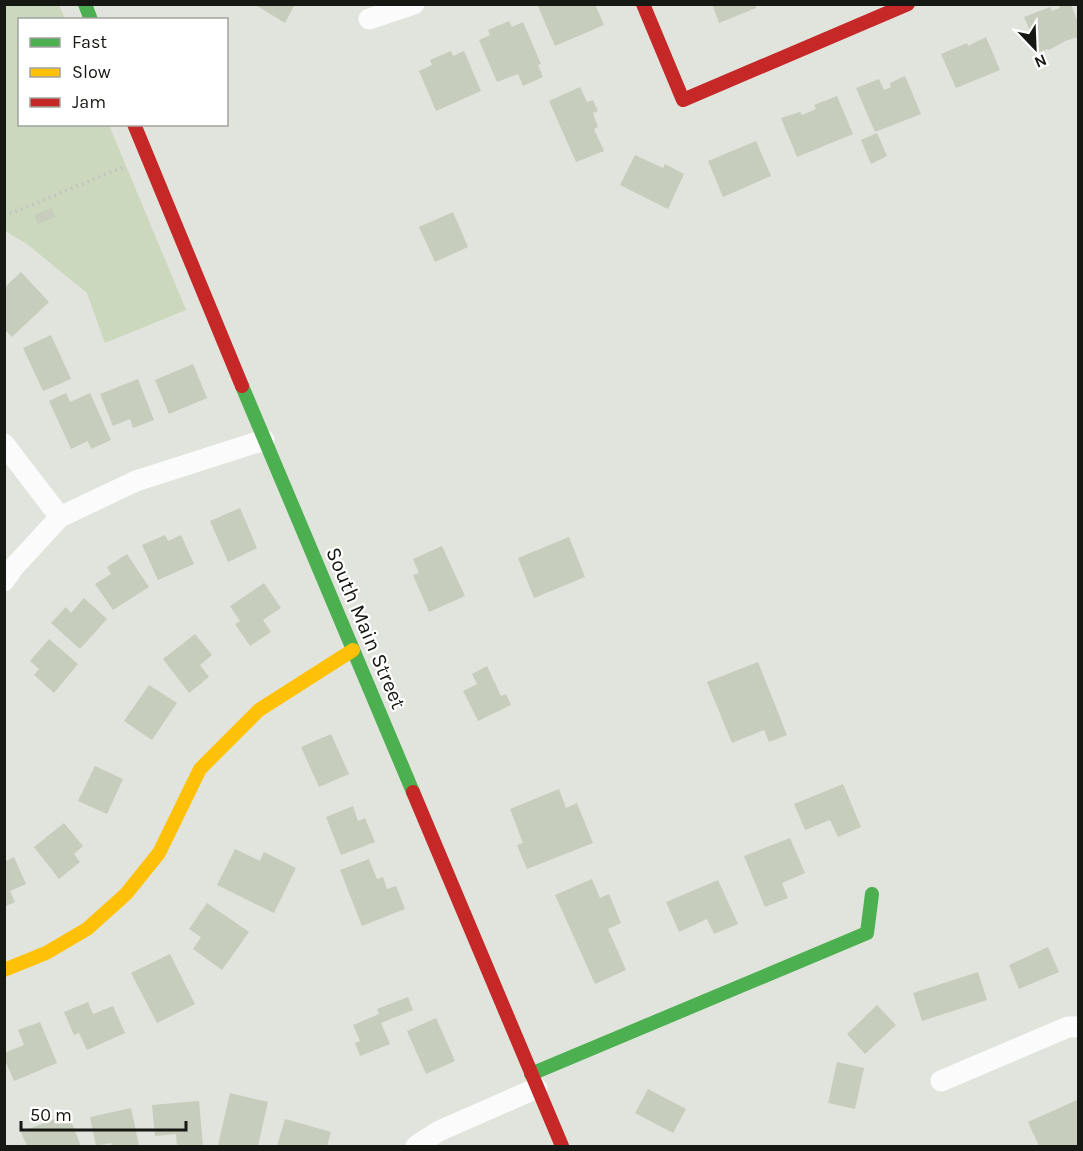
<svg xmlns="http://www.w3.org/2000/svg" width="1083" height="1151" font-family="Karla,sans-serif">
<style>
.green{fill:#ccd8bd}
.building{fill:#c6cdbc}
.lines{fill:none;stroke-linecap:round;stroke-linejoin:round}
.path{stroke:#c1c2bf;stroke-width:4;stroke-dasharray:1.5 4.5;stroke-linecap:butt}
.street{stroke:#fafbfa;stroke-width:21}
.fast{stroke:#4caf50;stroke-width:14}
.slow{stroke:#ffc107;stroke-width:14}
.jam{stroke:#c62828;stroke-width:14}
.labels{text-anchor:middle;stroke-width:4.5;stroke-linejoin:round;paint-order:stroke}
.street-label{font-size:21px;fill:#161813;stroke:#fff}
</style>
<rect width="100%" height="100%" fill="#e0e4dc"/>
<path class="green" d="M4 5H59L65 19 20 20V124L109 125 186 310 105 343 87 293 27 244 5 231Z"/>
<path class="building" d="M254 4H295L285 23Z
M537 4H595L604 25 555 46Z
M712 4H755L756 8 719 23Z
M1058 4H1071L1078 23V37L1065 41 1049 50 1048 49 1039 52 1024 17 1050 7 1052 11 1060 8Z
M509 21 512 27 523 22 541 64 538 65 543 77 523 86 518 74 497 82 479 40 490 35 488 30Z
M986 37 1000 70 956 88 941 54 967 43 968 46Z
M451 51 453 56 464 51 481 91 436 111 419 71 432 65 430 60Z
M905 76 921 114 875 132 856 88 879 79 884 90 891 87 890 83Z
M580 87 587 102 593 100 598 111 593 113 598 127 594 129 604 151 576 162 549 101Z
M837 96 853 134 797 157 781 118 800 112 802 115 816 109 814 105Z
M877 133 887 156 871 164 861 140Z
M756 141 771 176 723 197 708 161Z
M635 155 663 168 665 164 684 174 668 209 620 185Z
M52 208 55 217 38 224 34 215Z
M453 212 468 247 435 262 419 227Z
M21 272 49 302 12 337 4 329V288Z
M51 335 71 379 43 391 23 348Z
M193 364 207 398 169 414 155 380Z
M138 379 154 420 133 428 130 419 113 426 100 394Z
M66 393 70 402 90 393 111 440 91 449 88 441 71 449 49 401Z
M240 508 257 548 228 562 210 521Z
M165 535 168 541 181 535 194 564 158 580 142 545Z
M569 537 585 577 534 598 518 558Z
M442 546 465 596 429 612 413 575 419 573 413 559Z
M127 554 149 587 113 610 95 584 111 574 107 567Z
M264 583 281 608 263 620 271 632 250 646 235 624 240 621 230 606Z
M84 598 107 619 80 649 51 623 66 607 71 613Z
M195 634 212 655 200 665 209 677 189 693 163 659Z
M49 639 78 664 54 693 34 675 39 669 30 661Z
M758 662 787 735 769 742 764 730 732 743 707 682Z
M487 666 501 696 506 694 511 705 478 721 463 691 477 684 472 674Z
M149 685 177 703 152 740 124 721Z
M331 734 349 774 319 787 301 747Z
M95 766 123 779 107 814 78 801Z
M843 784 861 827 838 837 830 820 805 830 794 804Z
M559 789 566 808 577 803 593 843 527 869 517 845 523 843 510 809Z
M353 806 358 821 365 818 375 842 341 855 326 817Z
M64 823 83 846 74 854 80 862 59 879 34 847Z
M790 838 805 873 782 883 788 898 765 907 744 856Z
M235 849 260 861 264 852 296 868 274 913 217 885Z
M14 857 26 884 10 891 15 902 4 907V862Z
M369 859 377 879 383 877 387 889 396 886 405 909 362 926 340 870Z
M592 879 600 898 609 894 621 923 608 929 626 970 595 984 555 895Z
M718 880 738 924 714 934 707 919 679 932 666 902Z
M207 903 249 932 222 970 193 949 201 937 189 929Z
M1048 947 1059 972 1019 989 1009 965Z
M170 954 195 1004 157 1023 131 973Z
M978 972 987 1000 922 1021 913 993Z
M408 997 413 1010 381 1023 390 1044 360 1056 355 1043 360 1041 353 1025 379 1014 377 1009Z
M88 1002 93 1014 113 1006 125 1033 87 1050 79 1033 74 1035 64 1012Z
M877 1005 896 1025 865 1054 847 1034Z
M436 1018 455 1061 426 1074 407 1031Z
M40 1022 57 1063 14 1081 4 1058V1053L24 1045 18 1030Z
M837 1062 864 1068 855 1109 828 1103Z
M648 1089 686 1109 673 1133 635 1113Z
M230 1093 268 1102 258 1146 218 1145Z
M1077 1100 1078 1104V1146H1039L1028 1122Z
M199 1101 203 1146H177L176 1134 155 1136 152 1105Z
M131 1108 139 1146H112L111 1143 96 1146 90 1117Z
M68 1114 81 1146H27L21 1132Z
M285 1119 331 1132 327 1146H277Z"/>
<g class="lines">
<path class="path" d="M4 211 12 213 126 166"/>
<path class="street" d="M369 19 414 4
M4 444 60 517
M4 581 13 568 60 517 136 481 264 440
M941 1081 1068 1027H1078
M416 1146 439 1131 537 1088"/>
<path class="fast" d="M85 4 91 20
M242 386 413 792
M531 1074 867 933 872 894"/>
<path class="slow" d="M4 970 46 953 87 929 126 894 159 853 200 769 259 710 353 650"/>
<path class="jam" d="M643 4 683 100 908 4
M134 124 242 386
M413 792 562 1146"/>
</g>
<g class="labels">
<g class="street-label">
<text transform="translate(366 628) rotate(67)" y="7">South Main Street</text>
</g>
</g>
<rect width="1083" height="1151" fill="none" stroke="#161813" stroke-width="12"/>
<rect x="18" y="18" width="210" height="108" fill="#ffffff" stroke="#a2a3a1" stroke-width="1.5"/>
<rect x="30" y="38" width="30" height="9" fill="#4caf50" stroke="#a2a3a1" stroke-width="1.5"/>
<text x="72" y="48" font-size="18" fill="#161813">Fast</text>
<rect x="30" y="68" width="30" height="9" fill="#ffc107" stroke="#a2a3a1" stroke-width="1.5"/>
<text x="72" y="78" font-size="18" fill="#161813">Slow</text>
<rect x="30" y="98" width="30" height="9" fill="#c62828" stroke="#a2a3a1" stroke-width="1.5"/>
<text x="72" y="108" font-size="18" fill="#161813">Jam</text>
<g transform="translate(1035 48) rotate(157)" stroke="#ffffff" stroke-width="4.5" paint-order="stroke">
<path d="M0-4.5L10 22L0 15L-10 22Z" fill="#161813"/>
<text y="-9" font-size="16" font-weight="bold" text-anchor="middle" fill="#161813">N</text>
</g>
<path d="M21 1121v9h165v-9" fill="none" stroke="#161813" stroke-width="3"/>
<text x="30" y="1121" font-size="18" fill="#161813" stroke="#ffffff" stroke-width="4.5" paint-order="stroke">50 m</text>
</svg>
